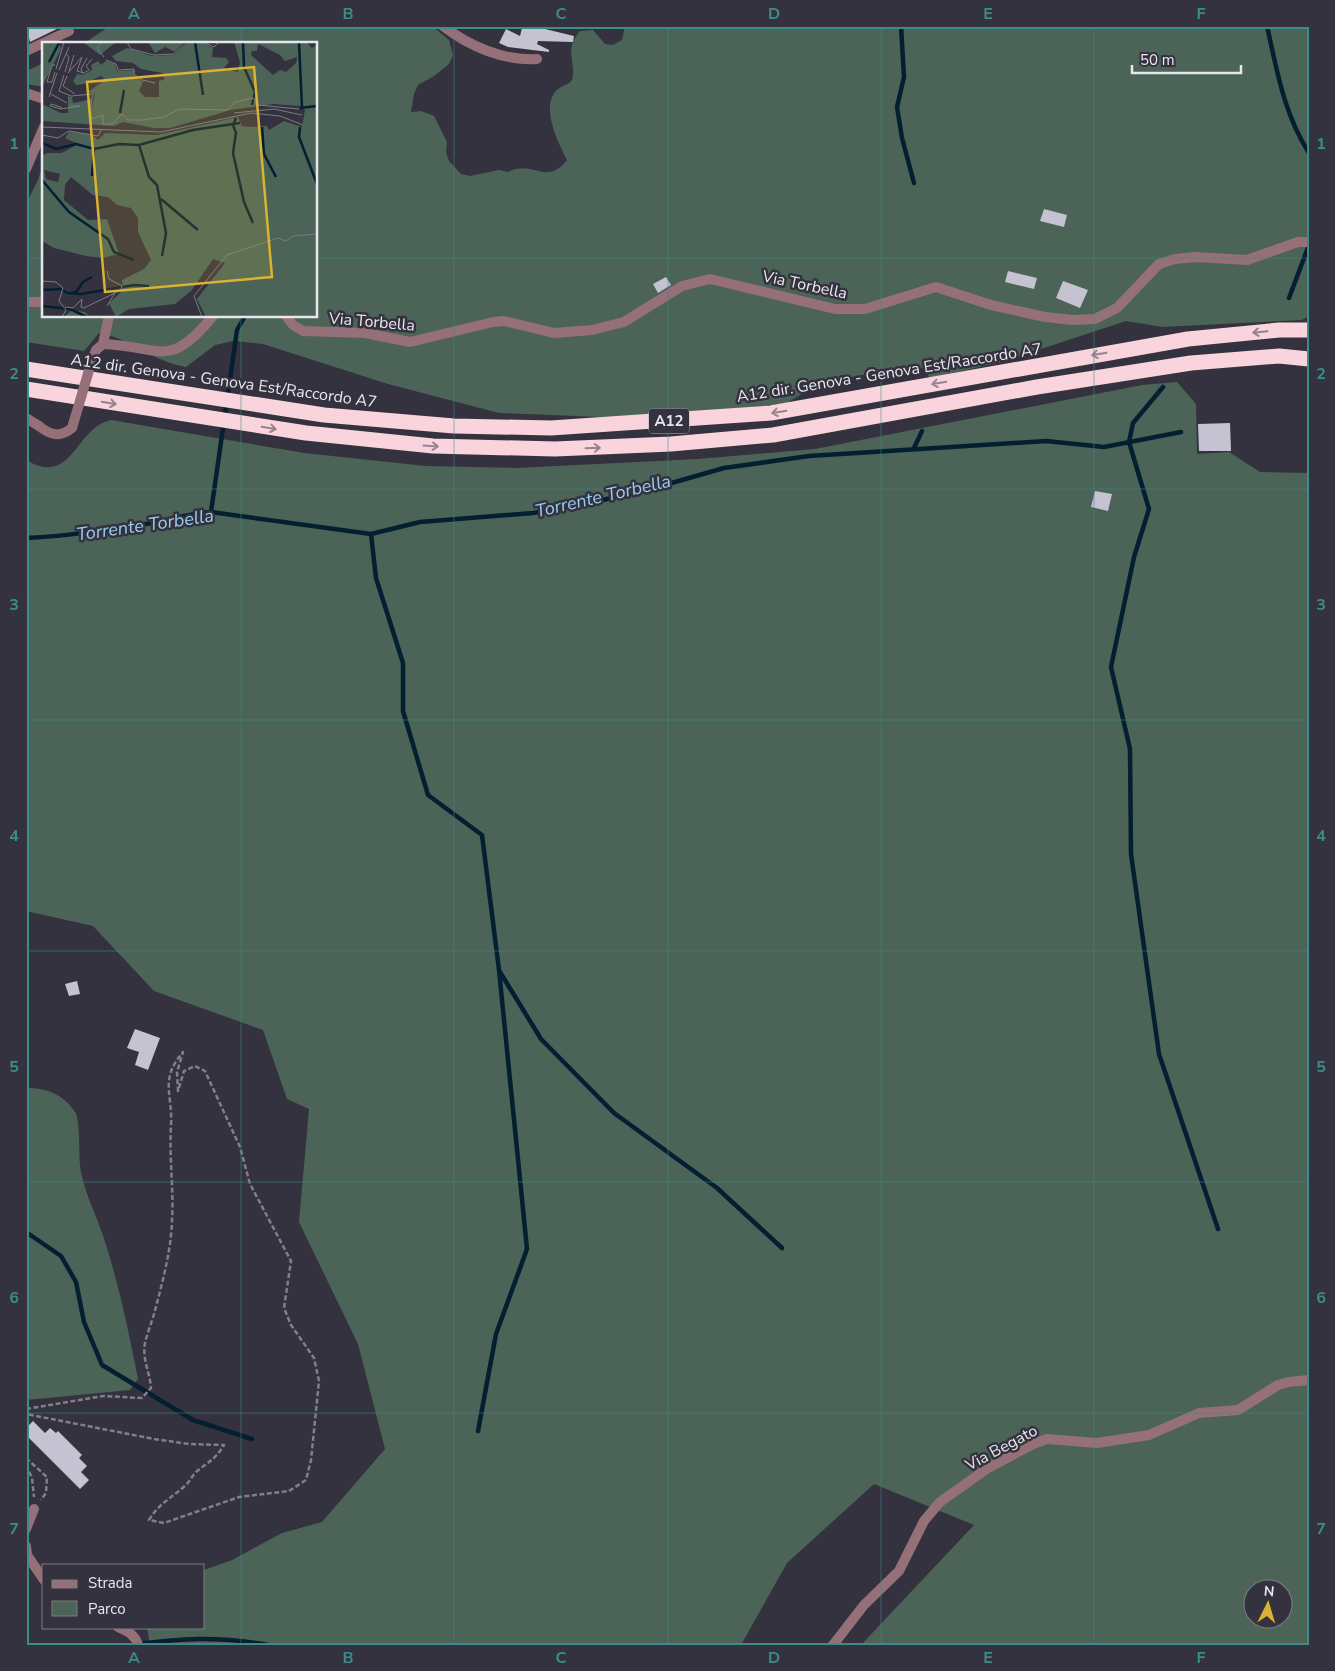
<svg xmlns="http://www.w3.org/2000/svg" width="1335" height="1671" font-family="'Nunito Sans',sans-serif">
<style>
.green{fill:#4b6457;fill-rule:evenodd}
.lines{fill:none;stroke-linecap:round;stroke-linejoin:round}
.stream{stroke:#041f31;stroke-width:4.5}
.building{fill:#c5c3d2}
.path{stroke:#817f89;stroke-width:2.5;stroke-dasharray:5 2.5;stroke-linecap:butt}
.minor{stroke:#957078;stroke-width:10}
.motorway{stroke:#fad4dc;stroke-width:15}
.minor-bridge{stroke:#957078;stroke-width:10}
.oneway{stroke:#97838d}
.grid{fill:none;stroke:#3a8d88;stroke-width:1;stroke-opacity:0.55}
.labels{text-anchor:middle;stroke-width:5;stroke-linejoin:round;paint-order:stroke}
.shield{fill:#34323e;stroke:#b2b1b9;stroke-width:1}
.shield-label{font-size:15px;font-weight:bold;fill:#e8e7ee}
.street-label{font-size:16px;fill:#e8e7ee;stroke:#34323e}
.water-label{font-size:18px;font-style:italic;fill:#98cdf3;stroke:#34323e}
.inset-river{fill:none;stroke:#041f31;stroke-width:2.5}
.inset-road{fill:none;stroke:#7c7a84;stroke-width:1}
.view{fill:#dbb233;fill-opacity:0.15;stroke:#dbb233;stroke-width:2.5}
.inset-edge{fill:none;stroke:#e8e7ee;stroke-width:2.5}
.neatline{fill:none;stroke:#3a8d88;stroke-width:2}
.grid-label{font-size:16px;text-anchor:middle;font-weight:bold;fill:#3a8d88}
</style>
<rect width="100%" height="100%" fill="#34323e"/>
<path class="green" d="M110 26H432L449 40 453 55 449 64 434 76 418 85 414 94 411 112 421 111 434 116 447 142 446 152 449 161 461 174 470 176 499 170 508 172C533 159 546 187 567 160 558 142 537 101 561 87 567 84 573 83 573 75 574 56 565 49 580 31L593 30 605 44 613 45 622 40 625 26H1309V316L1302 320 1163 327 1126 321 1002 362 930 378 922 368 893 369 818 384 785 404 624 418 499 413 388 384 263 344 233 341 215 345 186 367C154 362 130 338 99 333L84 351 26 342V204L38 180 44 161V316H316V44H83Z
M44 63V87L26 84V71Z
M1177 382 1196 404 1197 454 1229 452 1260 472 1309 473V1645H861L974 1525 874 1484 787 1563 741 1645H150L147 1627H204V1570L232 1560 282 1533 322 1522 385 1449 358 1344 299 1222 309 1109 287 1099 263 1030 154 991 93 926 26 911V460C73 488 75 427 111 420L304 453 426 466 517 468 698 459 815 449 1142 385ZM1252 1588H1282V1618H1252Z
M26 1088C47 1088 63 1094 75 1112 81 1121 78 1159 81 1172 86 1198 99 1220 106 1245 120 1289 129 1334 138 1379L130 1390 26 1400Z"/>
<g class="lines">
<path class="stream" d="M901 26 904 77 897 107 902 138 914 183
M1267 26C1277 71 1284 114 1309 153
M1289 298 1309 245
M1163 387 1133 423 1129 442 1149 509 1134 557 1111 667 1130 749 1131 854 1159 1054 1218 1229
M914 448 922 431
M211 512 237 330 245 316
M371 534 376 578 403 663V711L428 795 482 835 499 970 527 1249 496 1334 478 1431
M26 538C70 536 114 529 158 522 176 518 192 513 211 512L371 534 420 522 533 513 590 503 654 488 724 468 809 456 1046 441 1104 447 1181 432
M500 972 541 1039 614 1113 717 1188 782 1248
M26 1232 61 1256 76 1282 84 1322 102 1365 193 1420 252 1439
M132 1645C181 1638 219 1636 268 1645"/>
</g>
<path class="building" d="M26 26H63L30 42Z
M522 28 545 29 574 36 573 42 538 41 537 44 549 50V52L508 47 499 43 506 29 520 36Z
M1044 209 1067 215 1064 227 1040 221Z
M1008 271 1037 278 1034 289 1005 282Z
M666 277 671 285 658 293 653 284Z
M1063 281 1088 290 1080 308 1056 298Z
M1230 423 1231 451H1199L1198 424Z
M1095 491 1112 494 1108 511 1091 507Z
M77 981 80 994 69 996 65 984Z
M135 1029 160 1038 148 1070 135 1065 139 1052 127 1048Z
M33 1421 45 1433 50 1428 56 1433 58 1431 82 1455 79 1458 87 1466 81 1472 89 1480 80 1489 26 1435V1428Z"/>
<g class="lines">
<path class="path" d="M26 1409 103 1396 142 1398 151 1388C150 1372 142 1360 145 1343 147 1334 151 1324 154 1314 162 1284 171 1252 172 1221 174 1190 169 1158 171 1126 173 1094 159 1080 183 1052L177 1072 178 1091 184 1071 195 1066 205 1071 240 1147 250 1184 291 1261 284 1308 291 1325 314 1358 319 1381 311 1460 306 1480 289 1491 239 1497 164 1523 149 1520C159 1503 173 1497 186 1485 190 1481 192 1476 196 1472 209 1461 214 1461 224 1445L189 1444 154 1439 26 1414
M26 1458 47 1477 46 1493 41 1500
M26 1465 32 1478 34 1497"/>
<path class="minor" d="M443 26C469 46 503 61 537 59
M26 51 69 31
M26 93 44 99
M26 169 44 127
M26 302H44
M286 316 293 325 303 331 365 333 410 342 493 322 504 321 554 333 592 330 624 322 682 286 710 279 835 309H865L936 287 991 305 1045 317 1073 320 1095 319 1117 308 1159 264 1175 259 1196 257 1247 260 1298 242H1309
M103 344C161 346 168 371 213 316
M92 360 96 350 103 344 109 316
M26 418 39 426
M26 1529 34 1509
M26 1546 27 1555 44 1580
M118 1627C127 1631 135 1634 138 1645
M833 1645 864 1605 899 1571 924 1521 940 1502 988 1468 1033 1444 1047 1439 1097 1443 1149 1435 1199 1413 1238 1410 1278 1385 1289 1382 1309 1380"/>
<path class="motorway" d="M26 369 324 415 454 426 551 428 771 413 1188 339 1279 330H1309
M26 389 306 433 433 446 555 449 671 444 773 435 1037 387 1191 363 1279 356 1309 359"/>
<path class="minor-bridge" d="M39 426C50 435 60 438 72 428L92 360"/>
</g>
<defs><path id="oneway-shaft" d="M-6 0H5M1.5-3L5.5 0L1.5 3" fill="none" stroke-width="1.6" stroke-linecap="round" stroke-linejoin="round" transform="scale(1.25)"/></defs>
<g class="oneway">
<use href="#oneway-shaft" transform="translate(1260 332) rotate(174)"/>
<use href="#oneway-shaft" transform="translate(1099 354) rotate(170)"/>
<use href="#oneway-shaft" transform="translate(939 383) rotate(170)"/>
<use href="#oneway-shaft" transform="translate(109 403) rotate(9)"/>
<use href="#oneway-shaft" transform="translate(779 412) rotate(170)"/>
<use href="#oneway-shaft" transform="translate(269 428) rotate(9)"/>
<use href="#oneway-shaft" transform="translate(431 446) rotate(4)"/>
<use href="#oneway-shaft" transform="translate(593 448) rotate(-2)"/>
</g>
<path class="grid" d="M241 26V44M454 26V1645M668 26V1645M881 26V1645M1094 26V1645M26 258H44M316 258H1309M241 316V1645M26 489H1309M26 720H1309M26 951H1309M26 1182H1309M26 1413H1309"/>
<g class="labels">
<rect class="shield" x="649" y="408.5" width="40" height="25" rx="4"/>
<g class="shield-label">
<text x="669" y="426">A12</text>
</g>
<g class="street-label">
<text transform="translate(805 284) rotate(12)" y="6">Via Torbella</text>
<text transform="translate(372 321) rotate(5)" y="6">Via Torbella</text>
<text transform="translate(889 372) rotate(-9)" y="6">A12 dir. Genova - Genova Est/Raccordo A7</text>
<text transform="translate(224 380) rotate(8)" y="6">A12 dir. Genova - Genova Est/Raccordo A7</text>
<text transform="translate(1001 1447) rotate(-28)" y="6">Via Begato</text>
</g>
<g class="water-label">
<text transform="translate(603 496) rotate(-13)" y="6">Torrente Torbella</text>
<text transform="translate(145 525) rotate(-8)" y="6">Torrente Torbella</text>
</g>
</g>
<g transform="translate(42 42)">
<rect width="275" height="275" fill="#34323e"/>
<path d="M3 0H17L19 7 0 45V3ZM41 0H74L58 13ZM106 0H143L133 10 123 5 113 11ZM147 0H160L171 6 170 15 184 16 187 20 182 26 196 30 198 20 192 0H264L270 6 275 3V275H164L155 257 183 221 171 217 150 248 133 262 87 267 74 275 67 261 81 248 80 238 102 227 109 218 96 190V176L89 166 75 163 66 155 51 153 29 135 23 143 22 158 46 178 65 177 77 212 60 216 44 214 12 206 0 199V114L5 111H20L36 102 23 96 27 90 49 92 56 98 63 91 115 93 196 75 200 84 208 85 225 84 227 88 242 79 260 85 263 68 258 64 231 62 189 68 128 86H112L81 80 72 84 0 79V62L19 71H26V54L30 55 31 61 50 57V65L53 52 46 50 63 38 59 34 42 42 34 43 31 39 35 32 41 33 50 28 49 23 56 19 59 23 64 19 73 22 75 29 93 28 92 33 101 40 97 49 103 55H117V39L123 37 120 31 99 27 91 21 74 19 70 14 85 6 110 14 132 13ZM216 2 238 13 243 19 255 15 254 21 244 30 238 28 231 33 209 13 210 9H215ZM2 128 18 132 16 140 4 137ZM30 268 43 270 48 275H22Z" fill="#4b6457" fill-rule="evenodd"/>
<path class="inset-river" d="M153 0 161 53M201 0 202 25 213 50 210 63M257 0 260 66M7 20 17 1M258 66 275 64M78 71 82 48M194 76 191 83 194 91 191 111 202 160 211 181M220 85 222 112 234 135M258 85 257 95 275 142M0 101 14 107 34 102 52 107 77 102 97 103 151 88 198 81M97 103 107 135 115 143 124 191 120 214M50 134 52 107M0 138 27 170 66 197 72 210 92 218M119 157 156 188M0 248 19 247 25 251M25 251 39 252 92 243 107 244M29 251 34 250 41 240 50 235M0 264 28 267 45 275"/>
<path class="inset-road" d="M60 0 55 6 62 15M85 0 89 7 112 13 132 12 146 0M161 0 172 5 177 0M225 0H243M64 18 74 22 76 28 92 27V32L100 38 113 41M14 27 22 0M17 28 27 5M27 29 32 13M13 30 10 40H5L10 23H13M23 30 27 16 25 12M26 31 40 15 35 29 42 31 47 28 44 24 50 17M41 32 39 27 45 16M22 33 17 49 29 54 51 52 48 66 50 77 61 73V82M25 34 21 44 33 52M9 52 25 61M7 55 15 31M9 62 19 65V67L8 64ZM19 67 38 64H28M192 71 232 67 260 73M61 82H70L80 72 86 78H100L122 75 137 67 185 68 193 60 211 56 216 63 257 67M0 85 119 90 209 71 238 74 261 83M0 93 16 96 27 89 56 94 60 87M0 239 14 240 21 246 17 259 24 268 20 275M65 264 74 249M23 265 31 266 40 257 39 265 42 266 79 248 80 244 67 237 65 229M160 275 152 254 185 213 236 196 244 199 251 194 275 192"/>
<path class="view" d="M212 25 230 235 63 250 45 40Z"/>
<rect width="275" height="275" class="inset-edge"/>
</g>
<rect width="1335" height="1671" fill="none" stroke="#34323e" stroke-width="55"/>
<rect x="42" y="1564" width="162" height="65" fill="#34323e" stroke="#7c7a84"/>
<rect x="52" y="1580" width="25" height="8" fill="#957078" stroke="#7c7a84"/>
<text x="88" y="1588" font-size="15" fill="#e8e7ee">Strada</text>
<rect x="52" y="1601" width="25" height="15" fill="#4b6457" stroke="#7c7a84"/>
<text x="88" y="1614" font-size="15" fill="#e8e7ee">Parco</text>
<g transform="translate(1268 1604) rotate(5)"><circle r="24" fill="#34323e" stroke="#7c7a84"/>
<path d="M0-4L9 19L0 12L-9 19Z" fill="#dbb233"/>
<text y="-8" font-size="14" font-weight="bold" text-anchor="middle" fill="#e8e7ee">N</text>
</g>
<path d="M1132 65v8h109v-8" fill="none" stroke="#e8e7ee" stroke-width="2.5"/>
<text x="1140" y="65" font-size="15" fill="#e8e7ee" stroke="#34323e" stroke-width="4" paint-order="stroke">50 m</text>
<rect x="28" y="28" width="1280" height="1616" class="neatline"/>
<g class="grid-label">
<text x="134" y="19">A</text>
<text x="348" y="19">B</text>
<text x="561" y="19">C</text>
<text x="774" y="19">D</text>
<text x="988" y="19">E</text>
<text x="1201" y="19">F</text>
<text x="14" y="149">1</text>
<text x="1321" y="149">1</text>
<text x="14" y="379">2</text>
<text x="1321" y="379">2</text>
<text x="14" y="610">3</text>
<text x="1321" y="610">3</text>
<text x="14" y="841">4</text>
<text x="1321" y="841">4</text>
<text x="14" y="1072">5</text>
<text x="1321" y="1072">5</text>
<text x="14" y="1303">6</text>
<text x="1321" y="1303">6</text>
<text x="14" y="1534">7</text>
<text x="1321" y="1534">7</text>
<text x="134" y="1663">A</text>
<text x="348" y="1663">B</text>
<text x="561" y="1663">C</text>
<text x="774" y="1663">D</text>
<text x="988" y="1663">E</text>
<text x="1201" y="1663">F</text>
</g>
</svg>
